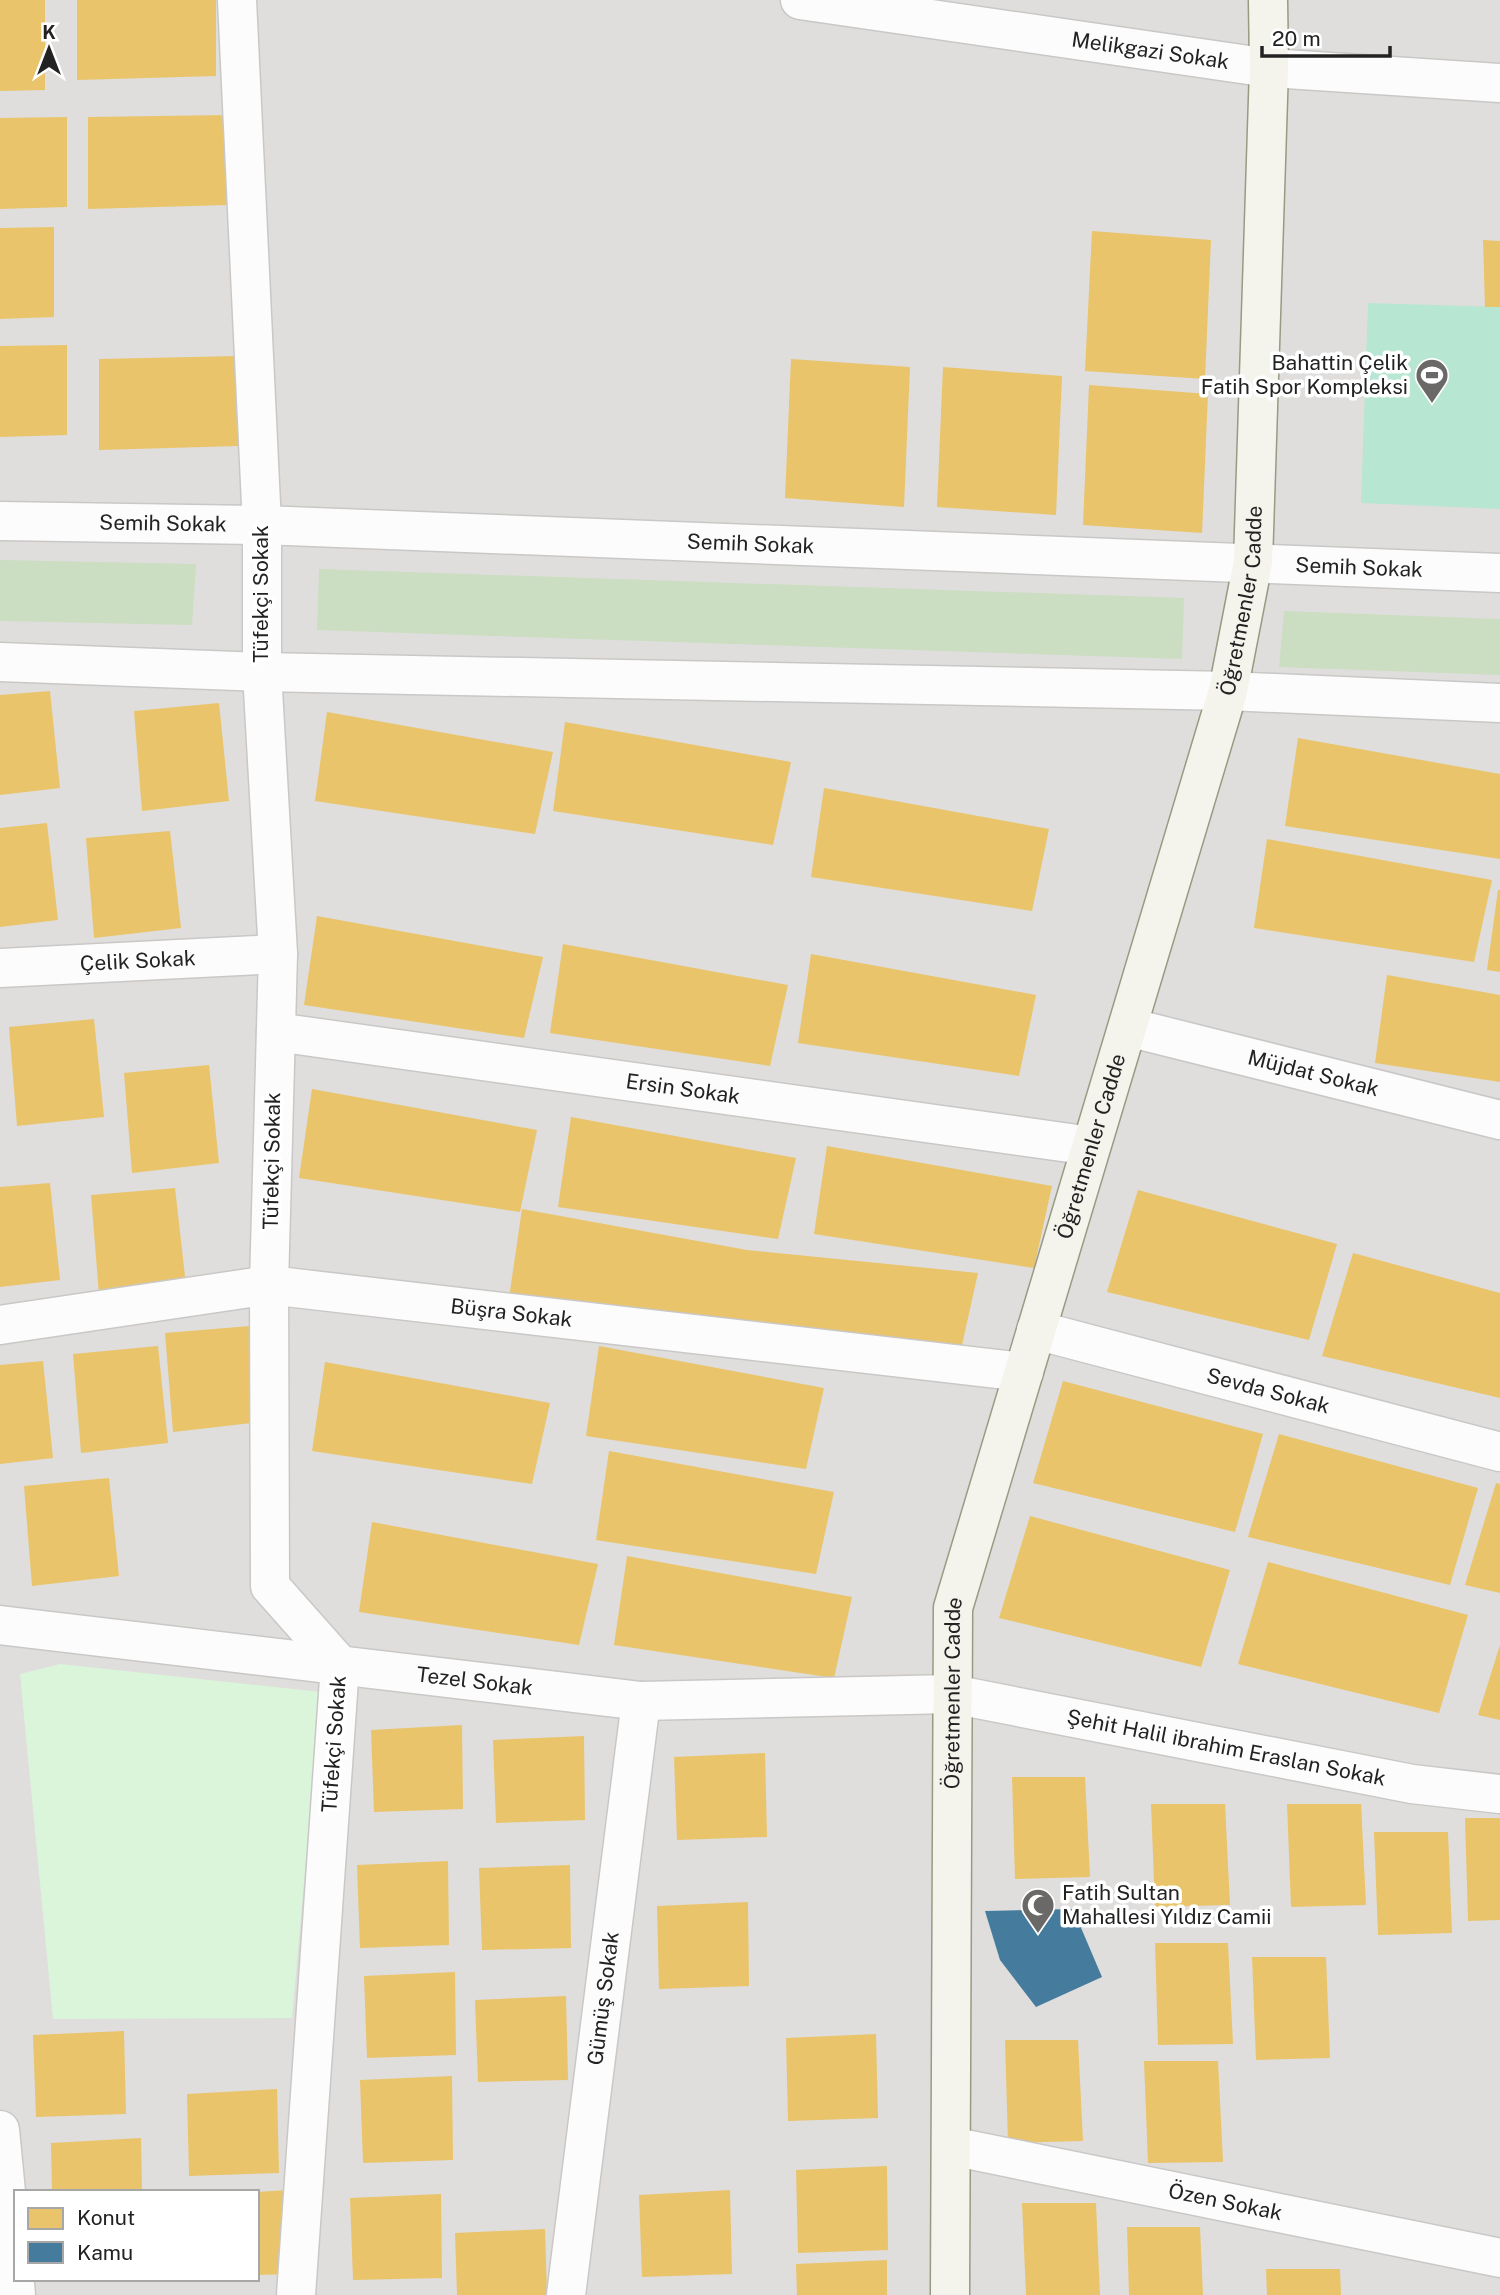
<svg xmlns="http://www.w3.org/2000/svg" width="1500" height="2295" font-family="'Public Sans',sans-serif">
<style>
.residential{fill:#dfdedc;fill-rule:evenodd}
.forest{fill:#cbdec1}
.park{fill:#daf5da}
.pitch{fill:#b7e6d2}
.homes{fill:#e9c46a}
.public{fill:#457b9d}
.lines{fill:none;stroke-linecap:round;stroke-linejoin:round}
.street-casing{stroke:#c9c8c7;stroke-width:41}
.secondary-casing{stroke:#999a82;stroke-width:41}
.street{stroke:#fdfcfc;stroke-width:38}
.secondary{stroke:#f4f4ed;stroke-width:38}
.labels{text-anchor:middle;stroke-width:7;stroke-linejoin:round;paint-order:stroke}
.street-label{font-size:21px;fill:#222;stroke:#fff}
.poi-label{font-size:21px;fill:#222;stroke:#fff;text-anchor:end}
</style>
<rect width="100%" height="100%" fill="#f0eeeb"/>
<path class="residential" d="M0 0H1500V2295H0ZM16 2192H257V2279H16Z"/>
<path class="forest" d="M0 560 196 564 192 625 0 621Z
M319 569 1184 598 1182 659 317 630Z
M1284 611 1500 619V675L1279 667Z"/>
<path class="park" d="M60 1664 321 1692 292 2018 53 2019 20 1674Z"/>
<path class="pitch" d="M1368 303 1500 307V509L1361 503Z"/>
<path class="homes" d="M0 0H45V90L0 91Z
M77 0H216V76L77 80Z
M227 115V205L88 209V117Z
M67 117V207L0 209V118Z
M54 227V317L0 319V228Z
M1092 231 1211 240 1205 379 1085 371Z
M1483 240 1500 241V307H1485Z
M67 345V435L0 437V346Z
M238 356V446L99 450V359Z
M791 359 910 367 904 507 785 498Z
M943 367 1062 376 1056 515 937 507Z
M1089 385 1208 394 1202 533 1083 525Z
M50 691 60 788 0 795V695Z
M219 703 229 801 142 811 134 711Z
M327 712 553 752 535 834 315 801Z
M565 722 791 762 773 845 553 811Z
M1298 738 1500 774V859L1285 826Z
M824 788 1049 829 1032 911 811 877Z
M47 823 58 920 0 927V828Z
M170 831 181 928 94 938 86 838Z
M1267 839 1492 880 1474 962 1254 928Z
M1498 890H1500V972L1487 970Z
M317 916 543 957 524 1038 304 1005Z
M563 944 788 985 770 1066 550 1033Z
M811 954 1036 995 1019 1076 798 1043Z
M1387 975 1500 995V1082L1375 1063Z
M94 1019 104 1117 17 1126 9 1027Z
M209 1065 219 1163 132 1173 124 1073Z
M312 1089 537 1130 520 1212 299 1178Z
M571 1117 796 1158 778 1239 558 1207Z
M827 1146 1052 1186 1034 1268 814 1234Z
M50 1183 60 1280 0 1287V1187Z
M175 1188 186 1285 99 1295 91 1195Z
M1138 1190 1337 1244 1309 1340 1107 1292Z
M522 1209 747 1250 978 1273 960 1354 509 1298Z
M1353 1253 1500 1293V1398L1322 1356Z
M250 1326 260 1422 173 1432 165 1333Z
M158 1346 168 1443 81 1453 73 1354Z
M599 1346 824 1388 806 1469 586 1436Z
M43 1361 53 1458 0 1464V1365Z
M325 1362 550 1403 532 1484 312 1451Z
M1063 1381 1263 1434 1235 1532 1033 1483Z
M1279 1434 1478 1488 1450 1585 1248 1537Z
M609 1451 834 1492 816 1574 596 1540Z
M109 1478 119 1576 32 1586 24 1486Z
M1496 1483 1500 1484V1593L1465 1585Z
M1030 1516 1230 1570 1201 1667 999 1618Z
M372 1522 598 1564 579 1645 359 1612Z
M627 1556 852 1597 834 1678 614 1645Z
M1268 1562 1468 1615 1439 1713 1238 1664Z
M1500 1645V1720L1478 1715Z
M462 1725 463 1809 374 1812 371 1730Z
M584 1736 585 1820 496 1823 493 1740Z
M765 1753 767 1837 677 1840 674 1757Z
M1012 1777H1085L1090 1877 1015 1879Z
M1151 1804H1225L1230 1905 1155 1907Z
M1287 1804H1361L1366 1905 1291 1907Z
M1465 1818H1500V1920L1468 1921Z
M1374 1832H1448L1452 1933 1378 1935Z
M448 1861 449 1945 360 1948 357 1865Z
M570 1865 571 1948 482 1950 479 1868Z
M748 1902 749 1986 659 1989 657 1906Z
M1155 1943H1228L1233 2044 1158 2045Z
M1252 1957H1326L1330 2058 1256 2060Z
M455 1972 456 2055 367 2058 364 1976Z
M566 1996 568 2080 478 2082 475 2000Z
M124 2031 126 2114 36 2117 33 2035Z
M876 2034 878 2118 788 2121 786 2038Z
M1005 2040H1078L1083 2141 1008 2143Z
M1144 2061H1218L1223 2162 1148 2163Z
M452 2076 453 2160 363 2163 360 2080Z
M277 2089 279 2173 189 2176 187 2094Z
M141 2138 142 2192H52L51 2143Z
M887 2166 888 2250 798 2253 796 2170Z
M288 2190 289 2274 257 2275V2192Z
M730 2190 732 2274 642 2277 639 2195Z
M441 2194 442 2278 353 2280 350 2198Z
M1022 2203H1096L1100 2295H1026Z
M1127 2227H1200L1203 2295H1129Z
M545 2229 547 2295H457L455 2233Z
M887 2260V2295H797L796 2264Z
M1266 2269H1340L1341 2295H1267Z"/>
<path class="public" d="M1073 1909 1102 1977 1036 2007 1000 1960 985 1911Z"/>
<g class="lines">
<defs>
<g id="street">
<path d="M237 0 262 525V672L278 954 269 1285 270 1586 340 1665 296 2295"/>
<path id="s1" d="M800 0 1269 68 1500 83"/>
<path id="s2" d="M0 521 262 525 1500 573"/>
<path d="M0 662 262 672 1228 691 1500 703"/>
<path id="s3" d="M0 968 278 954"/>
<path id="s4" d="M1128 1027 1500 1120"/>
<path id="s5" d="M276 1032 1091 1146"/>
<path id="s6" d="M0 1325 269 1285 1024 1372"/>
<path id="s7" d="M1036 1330 1500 1452"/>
<path id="s8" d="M0 1625 641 1701 952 1694 1412 1784 1500 1794"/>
<path d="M0 2130 16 2295"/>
<path id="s9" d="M951 2146 1500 2258"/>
<path id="s10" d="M566 2295 641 1701"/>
</g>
<g id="secondary">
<path id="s11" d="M950 2295 953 1608 1228 691 1253 562 1269 68 1268 0"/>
</g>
</defs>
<use href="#street" class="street-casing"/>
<use href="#secondary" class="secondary-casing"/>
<use href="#street" class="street"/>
<use href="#secondary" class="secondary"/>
</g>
<defs>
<symbol id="stadium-pin" viewBox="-11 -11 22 30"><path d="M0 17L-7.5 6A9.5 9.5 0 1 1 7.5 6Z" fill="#6a6968" stroke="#fff"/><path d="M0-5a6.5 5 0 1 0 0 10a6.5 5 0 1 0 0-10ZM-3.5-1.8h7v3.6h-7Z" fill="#fff"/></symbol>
<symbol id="mosque-pin" viewBox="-11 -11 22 30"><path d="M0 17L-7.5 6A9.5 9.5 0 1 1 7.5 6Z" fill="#6a6968" stroke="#fff"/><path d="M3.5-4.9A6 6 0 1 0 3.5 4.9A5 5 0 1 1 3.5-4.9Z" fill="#fff"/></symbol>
</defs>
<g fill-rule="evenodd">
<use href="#stadium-pin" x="1413" y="356" width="38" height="52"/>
<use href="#mosque-pin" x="1019" y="1886" width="38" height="52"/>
</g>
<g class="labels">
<g class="street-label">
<text dy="7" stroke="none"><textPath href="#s1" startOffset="354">Melikgazi Sokak</textPath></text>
<text dy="7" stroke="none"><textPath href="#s2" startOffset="163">Semih Sokak</textPath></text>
<text dy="7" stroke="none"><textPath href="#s2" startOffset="751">Semih Sokak</textPath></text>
<text dy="7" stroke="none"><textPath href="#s2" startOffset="1360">Semih Sokak</textPath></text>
<text transform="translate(261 594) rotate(-90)" y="7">Tüfekçi Sokak</text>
<text dy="7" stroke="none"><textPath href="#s11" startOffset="1736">Öğretmenler Cadde</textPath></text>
<text dy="7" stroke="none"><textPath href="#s3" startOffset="138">Çelik Sokak</textPath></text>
<text dy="7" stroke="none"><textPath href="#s4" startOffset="191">Müjdat Sokak</textPath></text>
<text dy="7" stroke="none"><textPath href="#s5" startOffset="411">Ersin Sokak</textPath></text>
<text dy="7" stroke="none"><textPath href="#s11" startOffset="1169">Öğretmenler Cadde</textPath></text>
<text transform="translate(272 1161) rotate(-89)" y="7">Tüfekçi Sokak</text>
<text dy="7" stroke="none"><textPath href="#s6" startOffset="516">Büşra Sokak</textPath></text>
<text dy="7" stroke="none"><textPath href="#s7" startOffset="240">Sevda Sokak</textPath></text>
<text dy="7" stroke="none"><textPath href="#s8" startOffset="478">Tezel Sokak</textPath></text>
<text dy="7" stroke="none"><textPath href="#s11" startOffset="602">Öğretmenler Cadde</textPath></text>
<text transform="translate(334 1744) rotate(-86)" y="7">Tüfekçi Sokak</text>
<text dy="7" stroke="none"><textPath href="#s8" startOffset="1236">Şehit Halil ibrahim Eraslan Sokak</textPath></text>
<text dy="7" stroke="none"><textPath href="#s10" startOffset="299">Gümüş Sokak</textPath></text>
<text dy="7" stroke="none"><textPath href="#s9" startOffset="280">Özen Sokak</textPath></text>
</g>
<g class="poi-label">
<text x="1408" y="370">Bahattin Çelik<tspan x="1408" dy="24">Fatih Spor Kompleksi</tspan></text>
<text x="1062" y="1900" text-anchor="start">Fatih Sultan<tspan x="1062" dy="24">Mahallesi Yıldız Camii</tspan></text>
</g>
</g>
<rect x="14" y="2190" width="245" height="91" fill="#ffffff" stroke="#a7a7a7" stroke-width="2"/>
<rect x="28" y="2208" width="35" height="21" fill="#e9c46a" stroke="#a7a7a7" stroke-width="2"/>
<text x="77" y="2225" font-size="21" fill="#222222">Konut</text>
<rect x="28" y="2242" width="35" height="21" fill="#457b9d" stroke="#a7a7a7" stroke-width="2"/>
<text x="77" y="2260" font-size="21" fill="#222222">Kamu</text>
<g transform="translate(49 49)" stroke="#ffffff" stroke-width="5" paint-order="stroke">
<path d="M0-5L12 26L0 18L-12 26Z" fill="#222222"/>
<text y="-10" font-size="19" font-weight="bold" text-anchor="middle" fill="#222222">K</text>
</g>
<path d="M1262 46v10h128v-10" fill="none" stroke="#222222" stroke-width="3.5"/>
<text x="1272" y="46" font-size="21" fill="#222222" stroke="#ffffff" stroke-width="5" paint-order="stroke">20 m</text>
</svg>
